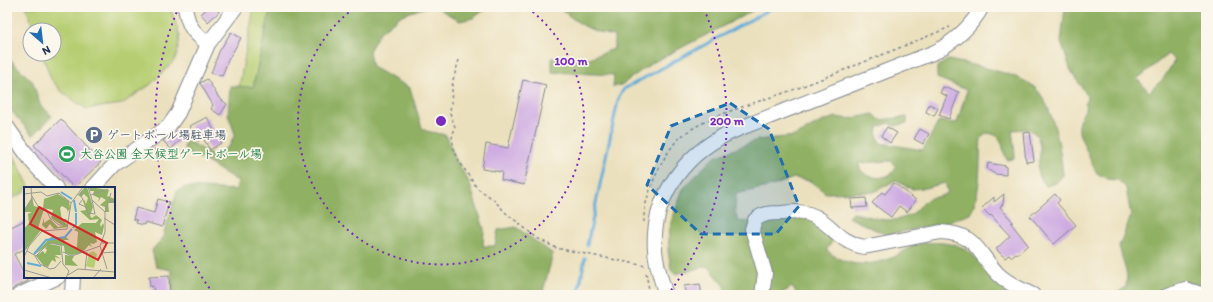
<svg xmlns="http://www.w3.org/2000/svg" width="1213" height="302" font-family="Itim,'Klee One',sans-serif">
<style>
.green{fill:#b6cd71;stroke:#687e68}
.forest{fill:#90b063;stroke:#567060;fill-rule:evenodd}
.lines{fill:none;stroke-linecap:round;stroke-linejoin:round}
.stream{stroke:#62abd9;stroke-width:3}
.building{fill:#ceabe2}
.minor-casing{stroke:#83888e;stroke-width:16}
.path{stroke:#83888e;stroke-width:1.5;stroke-dasharray:3 3;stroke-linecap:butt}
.minor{stroke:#fff;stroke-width:14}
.marked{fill:#1f6fb2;fill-opacity:0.2;stroke:#1f6fb2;stroke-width:3;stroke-dasharray:8 5;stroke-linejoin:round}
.ring{fill:none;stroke:#7b2cbf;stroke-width:2;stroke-dasharray:2 4}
.labels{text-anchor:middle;stroke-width:3.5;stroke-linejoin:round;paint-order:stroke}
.service-label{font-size:12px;font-weight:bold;fill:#4e5e75;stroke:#fbf7ec;text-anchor:start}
.leisure-label{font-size:12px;font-weight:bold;fill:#27864d;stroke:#fbf7ec;text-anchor:start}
.inset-river{fill:none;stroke:#62abd9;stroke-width:2}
.inset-road{fill:none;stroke:#989997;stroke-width:1}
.view{fill:#d62828;fill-opacity:0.15;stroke:#d62828;stroke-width:2}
.inset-edge{fill:none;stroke:#1b2f5e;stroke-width:2}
.centre{fill:#7b2cbf;stroke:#fbf7ec;stroke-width:2}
.ring-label{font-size:12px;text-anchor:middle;font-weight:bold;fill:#7b2cbf;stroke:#fbf7ec;stroke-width:3.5;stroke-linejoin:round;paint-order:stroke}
</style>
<rect width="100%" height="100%" fill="#fbf7ec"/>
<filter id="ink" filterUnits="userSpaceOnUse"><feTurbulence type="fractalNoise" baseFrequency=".025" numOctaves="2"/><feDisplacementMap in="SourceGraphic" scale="8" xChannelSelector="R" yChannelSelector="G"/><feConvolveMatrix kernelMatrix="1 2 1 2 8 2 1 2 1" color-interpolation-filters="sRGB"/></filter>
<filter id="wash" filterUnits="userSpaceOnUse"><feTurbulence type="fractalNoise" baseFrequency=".012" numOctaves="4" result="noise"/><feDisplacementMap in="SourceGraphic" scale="16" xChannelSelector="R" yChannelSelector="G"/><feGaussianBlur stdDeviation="0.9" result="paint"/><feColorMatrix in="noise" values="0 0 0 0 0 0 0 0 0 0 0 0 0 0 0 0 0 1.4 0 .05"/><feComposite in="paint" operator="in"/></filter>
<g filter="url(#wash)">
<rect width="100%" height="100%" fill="#ebe0bd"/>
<path class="green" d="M26 7H170L180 36 177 55 173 62 151 84 122 104 86 109 61 91 51 79 42 54H54V30H34Z
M254 7H271L253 88 239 87Z
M7 142 30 188H25V192L7 201Z"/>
<path class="forest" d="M271 7H426L402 15 380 32 369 51 372 67 410 88 422 128 426 131 446 135 456 160 469 182 484 229 483 246H495L498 230 516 227 553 254 542 295H173L171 270 156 267 152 250 162 239 177 192 184 187 236 190 238 181 202 159 188 154 184 148 186 140 216 157 230 145 235 134 228 114 230 86 253 87Z
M436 7H489L473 18 460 21Z
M558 7H760L652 63 621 85 613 87 614 75 552 72V58L581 61 614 49V36C587 30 579 24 558 7Z
M1065 7H1206V290L1192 283 1173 282 1155 295H1114L1126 287 1127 275 1119 246 1131 216 1126 188 1118 180 1107 179 1097 173 1093 166 1079 133V121L1085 110 1087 95 1071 71 1061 42ZM1168 54 1175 60 1163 79 1149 92 1137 79Z
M7 56 33 82 40 105 52 116 33 136 7 106Z
M948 60C969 64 1016 73 1033 86 1053 102 1061 151 1063 175L1056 183 1046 186C1032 168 1041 166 1040 148 1040 144 1038 139 1037 135L1029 129 1012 130 1015 155 1013 159 1007 160C1000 147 1006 135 987 133L981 138C979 164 982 192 970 214L944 223 887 235 848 217 853 213C875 217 891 226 912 214 918 210 922 203 928 199 935 196 941 198 948 192L945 183 925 188 911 189 896 180 874 192 826 193 810 181 794 178 772 186 736 194 735 210 738 221C763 225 788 212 813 221 820 224 828 236 833 241L826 250C848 268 868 267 894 257 901 254 908 247 915 245 927 241 949 242 961 247 974 252 997 280 1006 292L1004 295H798L792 287 779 295H725V286L708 266 675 274 671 269 668 250 670 228 676 208 683 189 713 158 757 140 795 136 821 122 836 117 848 119 874 114 880 120 907 117V123L893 126 889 123 878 127 877 135 880 143 923 150 939 121 957 123 967 90 937 78V67ZM891 161 896 166C895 168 895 171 893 172 884 182 858 178 859 163Z"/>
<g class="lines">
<path class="stream" d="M587 245 619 96 624 89 774 7
M578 295 585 258"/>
</g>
<g id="blocks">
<path class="building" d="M209 7H215L219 12 208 22 201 14Z
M231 32 241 38 228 60 222 76 211 73 219 52Z
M207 79 219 98 227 104 220 115 211 109 213 105 200 83Z
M523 80 546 85 524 185 501 180 502 172 482 169 486 144 508 148Z
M943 87 959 92 949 119 939 115 947 96 940 93Z
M929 104 938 108 934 116 926 112Z
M207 117 221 143 210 150 203 138 198 141 190 126Z
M61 119 101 162 74 188 34 145Z
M887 127 897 133 890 143 881 136Z
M920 129 929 134 923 144 914 139Z
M175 131 182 139 171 149 163 141Z
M1030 132 1034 161 1026 162 1023 133Z
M988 163 1006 166V175L995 174 987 169Z
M894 183 916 200 907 212 899 206 891 217 872 203 882 192 885 194Z
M1004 194 1003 204 1000 207 1013 222 1011 223 1028 245 1018 254 1016 253 1011 257 1009 255 1005 258 996 249 1010 236 991 215 990 216 982 208 994 197V202Z
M1055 194 1060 200 1057 203 1076 225 1054 244 1030 216Z
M866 198 867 207 852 208 851 199Z
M158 199 169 202 162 227 145 222 144 225 136 223 137 220 133 219 136 208 154 213Z
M25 220V249L14 254 28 281 15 287 7 294V229Z
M169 276 170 295H154L153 286 150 287 149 277Z
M700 284 702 295H686L684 286Z"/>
</g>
</g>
<g filter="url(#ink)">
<use href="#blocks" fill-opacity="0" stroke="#83888e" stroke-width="1"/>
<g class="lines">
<defs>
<path id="minor" d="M185 7C188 27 193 32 208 44
M7 127 33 163 56 188
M93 188 114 165 168 127 178 113 208 44 236 7
M19 295 58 277
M72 295 73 277
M666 295C661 280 656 265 655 250 651 194 689 149 738 129L935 52C955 41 971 27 982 7
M762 295 765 273 752 229 755 220C763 213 771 213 781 213 791 212 800 211 809 214 831 221 837 242 864 247L941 232C977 234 976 251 998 274 1008 284 1021 289 1033 295
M1167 295 1185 289 1204 295"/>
</defs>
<use href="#minor" class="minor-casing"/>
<path class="path" d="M459 60 453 80 450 113 455 127 452 138 454 149 459 161 477 188 493 199 506 213 537 238 556 248 646 266
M644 222C642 199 665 148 683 135 712 113 763 101 798 88 849 68 900 48 950 27
M646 273 650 295"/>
<use href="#minor" class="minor"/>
</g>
</g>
<path class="marked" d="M730 103 769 129 799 206 776 234H701L647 185 671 126Z"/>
<g class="ring">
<path d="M528 8A143 143 0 1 1 354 8"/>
<path d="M213 293A286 286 0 0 1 178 9M704 9A286 286 0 0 1 669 293"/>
</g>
<defs>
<symbol id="parking-disc" viewBox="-11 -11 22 22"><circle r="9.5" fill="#5c6f8a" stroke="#fbf7ec"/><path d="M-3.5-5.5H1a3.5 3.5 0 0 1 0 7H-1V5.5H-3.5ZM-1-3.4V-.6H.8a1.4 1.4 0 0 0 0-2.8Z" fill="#fff"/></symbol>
<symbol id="stadium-disc" viewBox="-11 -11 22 22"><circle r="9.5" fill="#2e9e5b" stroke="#fbf7ec"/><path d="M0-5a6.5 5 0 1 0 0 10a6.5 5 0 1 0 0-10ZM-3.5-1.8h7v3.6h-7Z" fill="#fff"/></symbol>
</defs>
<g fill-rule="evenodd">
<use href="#parking-disc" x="84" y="125" width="20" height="20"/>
<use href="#stadium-disc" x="57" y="144" width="20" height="20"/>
</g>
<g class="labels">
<g class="service-label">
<text x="107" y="139">ゲートボール場駐車場</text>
</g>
<g class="leisure-label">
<text x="80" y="158">大谷公園 全天候型ゲートボール場</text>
</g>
</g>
<g transform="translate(24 187)">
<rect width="91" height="91" fill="#ebe0bd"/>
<path d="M69 64 73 67 70 81 62 79 65 66Z" fill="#b6cd71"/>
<path d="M61 0H63L69 20 66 29 68 31 72 28 78 33 76 37 77 40 79 36 80 39 78 48 71 45 73 55 69 57 66 56 68 60 65 58 58 66 48 68 41 66 40 59 27 56 10 68 27 50H42L45 53H40L43 58 53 60 54 45 50 43 58 36H72L75 32 66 33 56 24 62 23 59 14 60 12 62 17 64 11 60 7 57 10 54 8ZM65 0 85 3 83 9 91 12V16H84L85 25H81V20L76 18 82 13 77 10 74 15 75 11 69 8 70 4H66ZM34 7 45 14 46 22 43 25 45 28 44 27 43 22 38 19 36 21 38 33 44 38 43 40 30 42 26 37 22 42 18 38 20 31V36L26 32 34 40 39 39 27 31 29 23 19 21 20 12ZM8 10 10 19 20 22 14 41 17 43 0 65V42L5 36 4 27 8 25H0V23ZM25 57 36 59 37 68H31L37 72 31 70 32 75 28 73 24 80 20 79 12 69 19 64 21 67 23 63 21 61ZM41 68 50 69 48 73 54 79 41 78Z" fill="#90b063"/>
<path class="inset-river" d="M37 5 48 12M50 13 52 25M49 41 52 37V26M10 67 22 53 41 50 48 42M3 76 17 79"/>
<path class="inset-road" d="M64 0 68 13 81 25V45L76 59 83 82M58 4 56 8 59 12 55 17 62 20 64 26 71 27 68 13M0 7 17 5 23 9 35 6 47 16M67 8 84 2M8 9 15 21 22 22 26 31 35 38H38L41 32 45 35M0 23 8 13 7 0M81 25 84 16 89 14 85 12 87 6M80 31 91 38M78 56H91M3 64 12 69 25 56 37 58 39 77 45 84 42 91M39 65 48 69 76 59M77 66 91 65M11 69 16 77 26 82 31 81 37 74M0 70 5 59 18 44 43 42 47 16 59 0M61 82 63 65M0 83 28 91M44 88 54 82 91 85M69 91 77 82"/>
<path class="view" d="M15 20 83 56 74 73 6 37Z"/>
<rect width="91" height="91" class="inset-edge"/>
</g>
<circle cx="441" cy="121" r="6" class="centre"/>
<g class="ring-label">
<text x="571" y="65">100 m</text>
<text x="727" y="125">200 m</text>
</g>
<rect width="1213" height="302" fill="none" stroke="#fbf7ec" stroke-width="24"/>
<g transform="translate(42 42) rotate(152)"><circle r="19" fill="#fbf7ec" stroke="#a1a7b3"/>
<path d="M0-3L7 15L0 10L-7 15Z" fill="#1f6fb2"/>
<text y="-6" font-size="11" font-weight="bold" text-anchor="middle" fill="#1b2f5e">N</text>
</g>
</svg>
